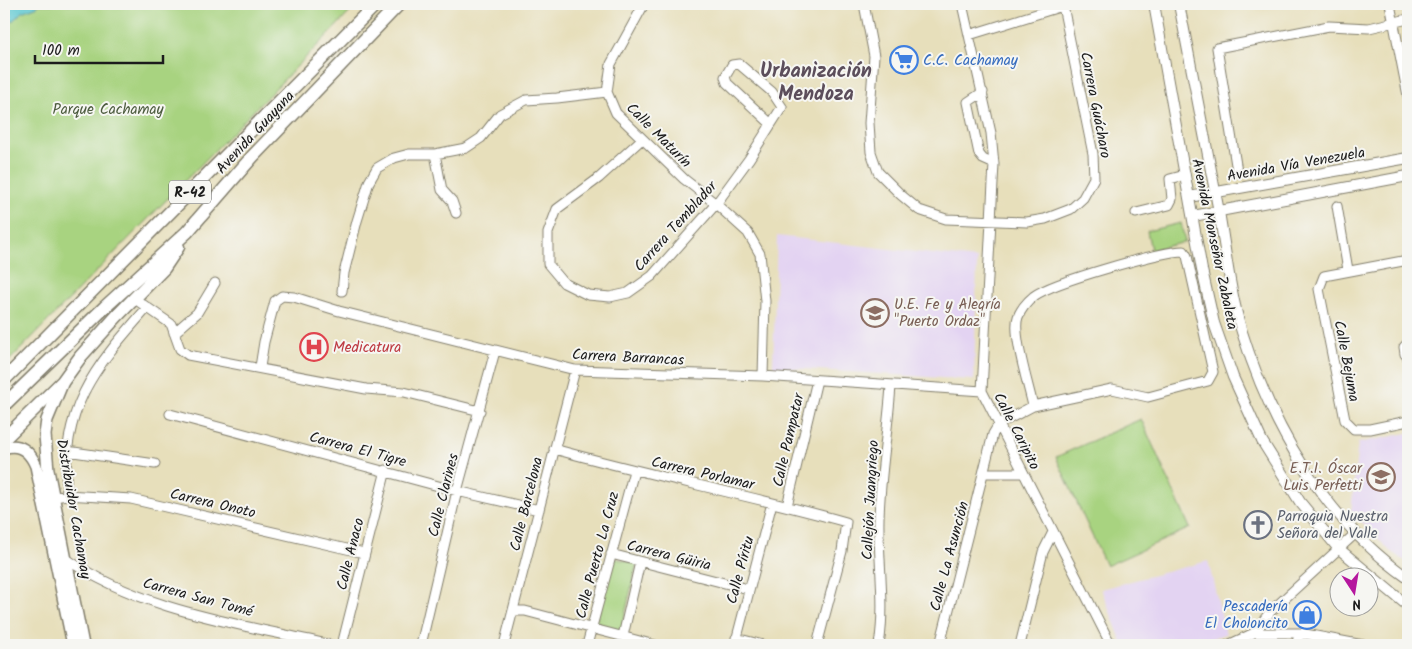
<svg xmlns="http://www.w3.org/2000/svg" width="1412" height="649" font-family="Kalam,sans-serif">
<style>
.built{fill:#e3d3f2}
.green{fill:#a8d380;stroke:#62784e}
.water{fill:#5bc8d1;stroke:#3c7276}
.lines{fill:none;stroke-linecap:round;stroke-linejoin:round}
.minor-casing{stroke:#827e6c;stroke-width:11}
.tertiary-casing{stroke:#827e6c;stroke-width:12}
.secondary-casing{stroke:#827e6c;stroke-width:14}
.primary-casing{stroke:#827e6c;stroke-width:15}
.minor{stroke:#fff;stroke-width:9}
.tertiary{stroke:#fff;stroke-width:10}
.secondary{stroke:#fff;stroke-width:11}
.primary{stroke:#fff;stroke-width:12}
.labels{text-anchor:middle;stroke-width:4;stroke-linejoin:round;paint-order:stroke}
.shield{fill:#f6f6f2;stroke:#5d5d5c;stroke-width:1}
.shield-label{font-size:14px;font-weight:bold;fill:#1c1c1c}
.shop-label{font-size:15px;fill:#366cbe;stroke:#f6f6f2;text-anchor:start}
.street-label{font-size:15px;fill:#1c1c1c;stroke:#f6f6f2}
.park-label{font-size:15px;fill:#4d5c3f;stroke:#f6f6f2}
.education-label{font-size:15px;fill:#785e54;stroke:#f6f6f2;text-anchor:start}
.health-label{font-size:15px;fill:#be3a42;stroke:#f6f6f2;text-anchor:start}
.worship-label{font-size:15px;fill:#5b616d;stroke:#f6f6f2;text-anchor:start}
.district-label{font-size:20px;font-weight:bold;fill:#5c4e5b;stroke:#f6f6f2}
</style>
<rect width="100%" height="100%" fill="#f6f6f2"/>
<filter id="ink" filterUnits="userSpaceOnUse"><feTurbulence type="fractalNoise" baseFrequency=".02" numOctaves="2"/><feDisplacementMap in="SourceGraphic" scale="10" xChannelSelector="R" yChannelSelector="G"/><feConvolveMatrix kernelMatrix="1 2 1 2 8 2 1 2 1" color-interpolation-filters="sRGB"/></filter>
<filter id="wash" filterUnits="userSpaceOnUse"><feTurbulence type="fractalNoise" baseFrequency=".0096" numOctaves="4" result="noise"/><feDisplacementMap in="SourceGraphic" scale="20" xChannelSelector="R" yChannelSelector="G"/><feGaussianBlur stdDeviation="1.12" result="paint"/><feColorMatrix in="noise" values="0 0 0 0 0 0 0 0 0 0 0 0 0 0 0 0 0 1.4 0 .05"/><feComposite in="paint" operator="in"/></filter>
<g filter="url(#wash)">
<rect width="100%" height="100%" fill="#e7dfbb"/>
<path class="built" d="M777 236 977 259 974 380 773 367Z
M1408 433V563L1390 551 1351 511 1358 443Z
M1208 561 1226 634 1189 645H1123L1101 589Z"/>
<path class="green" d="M12 4H358L4 366V11Z
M1181 223 1185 242 1151 250 1147 231Z
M1141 419 1190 528 1106 566 1056 457Z
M613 558 637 563 621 632 595 626Z"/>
<path class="water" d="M4 4H40L36 7 24 11 4 28Z"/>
</g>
<g filter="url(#ink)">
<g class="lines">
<defs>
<path id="minor" d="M864 4 874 56 869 123 871 152 878 172 901 195 919 210 946 219 1027 222 1045 219 1071 209 1083 198 1094 178 1093 154 1063 6
M962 4 991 133 994 164 982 391 1111 645
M1390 4 1408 96
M969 35 1069 4
M607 92 616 113 684 179 716 204 748 233 760 254 765 301 763 376
M607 92 611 64 644 4
M983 92 968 102 979 154 983 159 994 164
M642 139 599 178 557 209 548 233V264L564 283 588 295 610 297 628 293 652 276 716 204 749 159 782 107 772 92 739 64 732 65 725 77 727 83 771 124
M435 154 442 190 452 201 456 213
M1237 171 1217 48 1329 26 1369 28 1408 19
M1337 206 1348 270
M1136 213 1169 205 1172 199 1170 179 1185 175
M1408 260 1324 276 1319 289 1345 420 1354 429H1370L1408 421
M342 291 344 273 357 221 369 182 377 168 394 158 409 154H435L466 148 481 138 500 114 526 100 557 98 607 92
M135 299 171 324 180 349 188 355 366 389 404 392 480 411
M174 333 197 313 215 283
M1408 343 1404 347 1405 354 1408 357
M260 367 264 342 275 301 282 296 294 297 339 311 575 370 763 376 982 391
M170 414 457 491 539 510
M554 449C651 476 749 495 846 522L842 551 817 645
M67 451 155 464
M985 473H1023
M67 495C61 408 92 370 147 308
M54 497 67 495 131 499 364 553
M787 506 817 380
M611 554 748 589
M65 558C141 611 241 624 331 645
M513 611H525L655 645
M1254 633 1270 612 1356 533
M623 636 640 562
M736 638 763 645
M342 645 386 470
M421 645 457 491 495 351
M504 645 575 370
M587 645 634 471
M735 645 772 503
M879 645C886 604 878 561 879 519 880 475 888 430 891 386
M940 645 993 434 999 424 1033 406 1112 389 1148 397 1208 381 1213 372 1187 256 1184 251C1161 251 1053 282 1034 296 1028 301 1021 309 1018 317 1012 333 1029 387 1033 406
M1020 645 1043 552 1053 532
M1228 645 1254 633H1300L1363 645
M1296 645 1300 633"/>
<path id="tertiary" d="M1154 4 1202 270 1214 323 1233 377 1262 441 1300 502 1338 548 1408 606
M1179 4C1192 73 1206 143 1219 212 1226 252 1230 293 1242 332 1272 428 1325 520 1408 578
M1189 197 1408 158
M1193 216 1408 176"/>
<path id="secondary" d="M62 384 47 420 45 435 48 470 83 645
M4 448C20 442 30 452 36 466L73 645"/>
<path id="primary" d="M4 380 376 4
M4 405 105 307 187 232 253 156 399 4
M4 439 63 381 81 356 117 316 164 268 178 247"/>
</defs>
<use href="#minor" class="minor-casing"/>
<use href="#tertiary" class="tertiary-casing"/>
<use href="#secondary" class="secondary-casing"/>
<use href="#primary" class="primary-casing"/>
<use href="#minor" class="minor"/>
<use href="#tertiary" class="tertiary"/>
<use href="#secondary" class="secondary"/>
<use href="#primary" class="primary"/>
</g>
</g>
<defs>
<symbol id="supermarket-ring" viewBox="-11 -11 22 22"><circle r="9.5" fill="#f6f6f2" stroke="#3f7fe0" stroke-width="1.5"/><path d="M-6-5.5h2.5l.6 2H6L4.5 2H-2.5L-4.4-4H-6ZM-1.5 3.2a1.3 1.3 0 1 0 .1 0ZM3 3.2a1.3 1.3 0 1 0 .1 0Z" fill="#3f7fe0"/></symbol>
<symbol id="school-ring" viewBox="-11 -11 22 22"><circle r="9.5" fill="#f6f6f2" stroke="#8d6e63" stroke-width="1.5"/><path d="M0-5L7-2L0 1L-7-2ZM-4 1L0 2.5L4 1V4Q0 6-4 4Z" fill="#8d6e63"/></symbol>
<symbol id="hospital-ring" viewBox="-11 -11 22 22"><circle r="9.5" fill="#f6f6f2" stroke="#e0444e" stroke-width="1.5"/><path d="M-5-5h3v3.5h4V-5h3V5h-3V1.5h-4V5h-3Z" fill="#e0444e"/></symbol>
<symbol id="church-ring" viewBox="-11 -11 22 22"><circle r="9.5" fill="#f6f6f2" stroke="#6b7280" stroke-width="1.5"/><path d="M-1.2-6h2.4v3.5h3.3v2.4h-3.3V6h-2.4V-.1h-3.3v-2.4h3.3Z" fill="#6b7280"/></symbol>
<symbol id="shop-ring" viewBox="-11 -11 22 22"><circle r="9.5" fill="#f6f6f2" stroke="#3f7fe0" stroke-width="1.5"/><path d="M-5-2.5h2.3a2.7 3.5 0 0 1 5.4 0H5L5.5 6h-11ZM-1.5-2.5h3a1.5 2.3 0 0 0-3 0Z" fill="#3f7fe0"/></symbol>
</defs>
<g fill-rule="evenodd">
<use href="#supermarket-ring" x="888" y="44" width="32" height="32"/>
<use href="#school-ring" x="859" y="297" width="32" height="32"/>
<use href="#hospital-ring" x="298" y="331" width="32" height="32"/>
<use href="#school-ring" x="1365" y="461" width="32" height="32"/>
<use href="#church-ring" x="1242" y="509" width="32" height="32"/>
<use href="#shop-ring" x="1291" y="599" width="32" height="32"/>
</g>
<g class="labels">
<rect class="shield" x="169" y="180.5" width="42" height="23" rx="4"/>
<g class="shield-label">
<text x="190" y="197">R-42</text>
</g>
<g class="shop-label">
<text x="923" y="65">C.C. Cachamay</text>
<text x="1288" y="611" text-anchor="end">Pescadería<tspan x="1288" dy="17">El Choloncito</tspan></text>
</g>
<g class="street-label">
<text transform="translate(1096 105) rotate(79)" y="5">Carrera Guácharo</text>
<text transform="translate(255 132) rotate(-47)" y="5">Avenida Guayana</text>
<text transform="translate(659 135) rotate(45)" y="5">Calle Maturín</text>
<text transform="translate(1296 164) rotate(-10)" y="5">Avenida Vía Venezuela</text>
<text transform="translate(675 226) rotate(-48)" y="5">Carrera Temblador</text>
<text transform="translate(1215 244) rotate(78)" y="5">Avenida Monseñor Zabaleta</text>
<text transform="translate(628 357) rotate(3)" y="5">Carrera Barrancas</text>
<text transform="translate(1347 361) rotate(79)" y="5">Calle Bejuma</text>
<text transform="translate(1017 431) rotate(63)" y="5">Calle Caripito</text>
<text transform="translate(788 440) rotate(-77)" y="5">Calle Pampatar</text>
<text transform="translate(358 449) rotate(15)" y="5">Carrera El Tigre</text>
<text transform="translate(703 473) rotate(13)" y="5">Carrera Porlamar</text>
<text transform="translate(443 495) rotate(-76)" y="5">Calle Clarines</text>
<text transform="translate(870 500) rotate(-87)" y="5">Callejón Juangriego</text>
<text transform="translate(213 503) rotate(13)" y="5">Carrera Onoto</text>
<text transform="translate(526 504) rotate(-76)" y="5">Calle Barcelona</text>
<text transform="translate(74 509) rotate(80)" y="5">Distribuidor Cachamay</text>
<text transform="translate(350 554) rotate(-76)" y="5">Calle Anaco</text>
<text transform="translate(597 555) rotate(-75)" y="5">Calle Puerto La Cruz</text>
<text transform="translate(669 555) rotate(14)" y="5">Carrera Güiria</text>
<text transform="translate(949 556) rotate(-75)" y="5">Calle La Asunción</text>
<text transform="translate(740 570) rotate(-75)" y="5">Calle Píritu</text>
<text transform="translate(198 597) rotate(15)" y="5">Carrera San Tomé</text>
</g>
<g class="park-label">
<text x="108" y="114">Parque Cachamay</text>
</g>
<g class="education-label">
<text x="894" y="309">U.E. Fe y Alegría<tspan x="894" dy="17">"Puerto Ordaz"</tspan></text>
<text x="1362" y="473" text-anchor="end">E.T.I. Óscar<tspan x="1362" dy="17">Luis Perfetti</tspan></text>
</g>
<g class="health-label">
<text x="333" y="352">Medicatura</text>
</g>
<g class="worship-label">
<text x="1277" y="521">Parroquia Nuestra<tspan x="1277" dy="17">Señora del Valle</tspan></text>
</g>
<g class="district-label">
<text x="816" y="77">Urbanización<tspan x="816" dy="23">Mendoza</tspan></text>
</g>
</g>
<rect width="1412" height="649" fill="none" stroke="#f6f6f2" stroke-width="20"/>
<g transform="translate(1354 592) rotate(168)"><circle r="24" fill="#f6f6f2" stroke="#9f9f9c"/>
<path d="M0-4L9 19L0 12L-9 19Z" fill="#b5179e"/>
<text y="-8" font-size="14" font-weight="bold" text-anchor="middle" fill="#1c1c1c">N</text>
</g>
<path d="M35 55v8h128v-8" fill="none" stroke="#1c1c1c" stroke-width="2.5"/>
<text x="42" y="55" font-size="15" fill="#1c1c1c" stroke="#f6f6f2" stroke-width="4" paint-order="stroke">100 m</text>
</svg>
